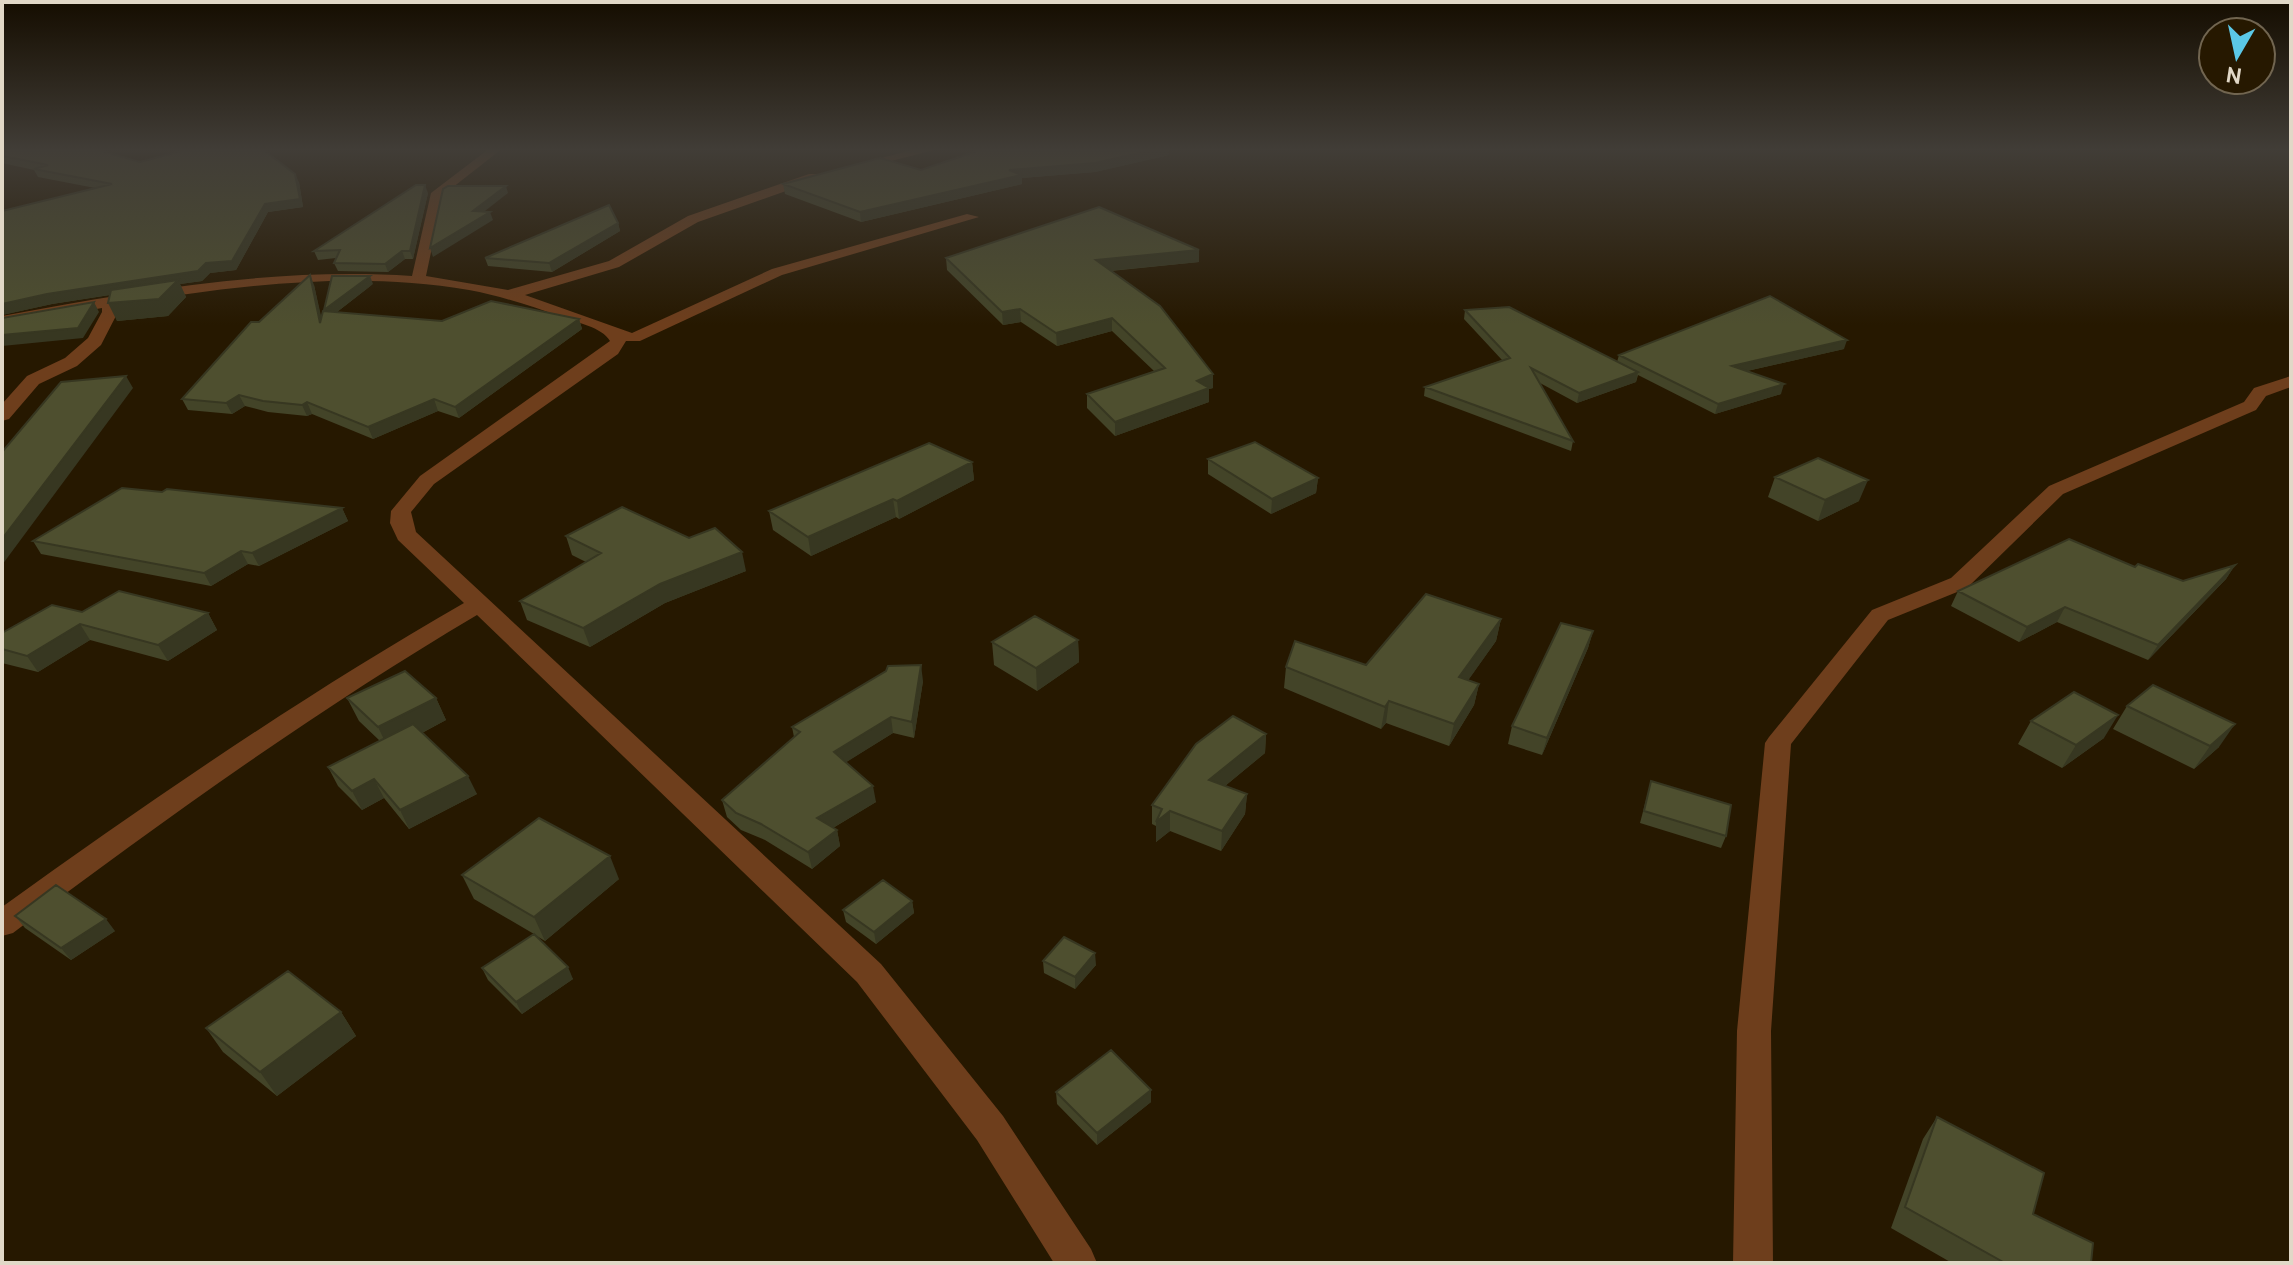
<svg xmlns="http://www.w3.org/2000/svg" width="2293" height="1265" font-family="Cabin,sans-serif">
<style>
.lines{fill:none;stroke-linecap:round;stroke-linejoin:round}
.minor{fill:#6e3e1c;fill-rule:evenodd}
.wall{fill:#434428}
.shaded-wall{fill:#373721}
.building{fill:#4e4f2f;stroke:#373721;stroke-width:2}
</style>
<rect width="100%" height="100%" fill="#261800"/>
<g class="lines">
<path class="minor" d="M490 148H503L443 195 426 276 508 290 609 261 688 216 809 174H817V180L698 222 619 267 525 295 632 333 772 269 967 214 979 217 782 275 640 341H626L618 354 434 484 411 512 416 532 881 964 1003 1116 1091 1249 1097 1263H1054L977 1140 857 982 477 615C315 711 163 820 13 933L2 936V907C152 799 304 695 464 603L398 540 390 523 391 511 420 476 610 341C602 327 577 323 562 317 531 306 501 296 469 290 353 270 232 286 117 305L118 312 101 345 77 366 39 384 9 419 2 421V404L27 376 65 358 88 338 102 312V308L2 326V316C137 291 273 267 412 276L431 193Z
M920 148H942L856 170 850 166Z
M2291 376V387L2266 396 2256 410 2063 494 1967 588 1888 620 1791 744 1771 1031 1773 1263H1733L1737 1031 1765 743 1769 737 1872 610 1951 578 2049 486 2244 402 2254 388Z"/>
</g>
<path class="wall" d="M2 148 140 162 299 182 303 207 268 212 236 270 210 273 202 281 180 284 186 297 168 316 117 321 110 295 52 304 2 315V211L95 188 38 177 34 170 2 163Z
M986 148H1169V155L1095 172 1022 178V184L861 222 785 194 783 184 921 170Z
M428 193 413 259H405L388 272 338 271 334 263 336 258 318 260 314 251Z
M618 223 620 231 552 272 488 266 485 258Z
M1199 250V262L1111 271 1213 388 1209 389V402L1115 436 1087 408V394L1154 371 1112 331 1057 346 1021 322 1003 325 947 270 946 258Z
M373 284 337 312 442 321 579 319 582 329 459 418 438 411 373 439 312 414 307 416 268 412 245 406 232 414 188 410 182 399 259 322 314 285 321 318Z
M1465 310 1617 362 1619 355 1844 349 1747 371 1781 394 1715 414 1638 375 1636 382 1577 403 1540 383 1573 441 1571 451 1424 396 1425 387 1502 360 1464 319Z
M1208 459 1318 478 1316 493 1271 514 1208 474Z
M972 462 974 480 899 519 896 517 811 556 773 530 769 511Z
M1775 477 1859 501 1818 521 1768 497Z
M342 508 348 521 259 566 248 564 211 586 41 554 33 541Z
M566 536 746 571 665 603 590 647 527 620 520 601 586 562 572 555Z
M2235 565 2226 579 2148 660 2057 622 2019 642 1951 606 1958 591 2135 567 2183 581Z
M82 612 208 613 217 630 168 661 90 640 38 672 2 663V633Z
M1501 619 1496 641 1468 680 1479 684 1474 705 1449 746 1386 723 1381 729 1284 688 1286 667 1366 665Z
M1593 631 1588 648 1542 755 1508 744 1512 726Z
M1078 640 1079 662 1037 691 994 665 992 642Z
M923 681 914 738 893 733 846 762 876 802 833 828 837 830 840 846 812 869 765 840 741 830 727 817 722 800 794 737 792 727Z
M347 698H436L446 720 422 733 477 794 409 829 384 798 362 810 338 786 328 767 380 741 359 721Z
M2127 706 2219 747 2194 769 2113 729Z
M2031 721 2104 738 2062 768 2018 744Z
M1266 734 1265 753 1225 786 1247 794 1245 814 1221 851 1170 831 1156 842V826L1152 824V805Z
M1651 781 1726 836 1721 848 1640 823Z
M462 875 619 879 545 941 535 935 573 979 522 1014 488 980 482 968 534 934 474 899Z
M912 901 914 913 876 944 846 922 843 910Z
M15 916 115 931 71 960 25 928Z
M1043 961 1096 965 1075 989 1044 973Z
M341 1012 356 1036 277 1096 223 1052 206 1028Z
M1056 1092 1151 1102 1097 1145 1057 1104Z
M1937 1117 2033 1214 2091 1263H1952L1891 1228 1923 1139Z"/>
<path class="shaded-wall" d="M1161 148H1169V155L1095 172 1022 178V184L861 222 860 212 1009 170Z
M295 174 299 182 303 207 268 212 236 270 210 273 202 281 180 284 186 297 168 316 117 321 108 303 173 285 52 304 2 315V304L265 204Z
M425 185 428 193 413 259 410 251Z
M506 186 508 193 476 218 473 211Z
M490 212 493 220 433 257 430 248Z
M618 223 620 231 552 272 549 263Z
M1199 250V262L1097 272 1096 260Z
M402 251 405 259 388 272 385 264Z
M310 275 314 285 325 333 320 323Z
M370 276 373 284 328 319 324 310Z
M94 302 99 312 83 338 2 346V335Z
M1020 309 1021 322 1003 325 1002 312Z
M1112 318V331L1057 346 1056 333Z
M579 319 582 329 459 418 455 407Z
M1847 340 1844 349 1729 375 1732 366Z
M1638 372 1636 382 1577 403 1579 393Z
M1213 374V388L1209 389V402L1115 436V422L1197 381Z
M126 376 133 388 2 565V539Z
M1784 384 1781 394 1715 414 1718 404Z
M239 395 245 406 232 414 226 403Z
M434 399 438 411 373 439 368 427Z
M307 402 312 414 307 416 302 405Z
M972 462 974 480 899 519 897 501Z
M1318 478 1316 493 1271 514 1272 499Z
M1868 480 1859 501 1818 521 1825 500Z
M893 499 896 517 811 556 808 537Z
M342 508 348 521 259 566 252 553Z
M241 551 248 564 211 586 204 573Z
M742 552 746 571 665 603 590 647 583 628 660 584Z
M2235 565 2226 579 2148 660 2158 645Z
M2065 607 2057 622 2019 642 2027 627Z
M208 613 217 630 168 661 158 645Z
M1501 619 1496 641 1455 699 1459 677Z
M80 624 90 640 38 672 27 656Z
M1593 631 1588 648 1542 755 1547 738Z
M1078 640 1079 662 1037 691 1036 668Z
M921 665 923 681 914 738 912 722Z
M1479 684 1474 705 1449 746 1454 724Z
M436 698 446 720 389 750 378 727Z
M1389 701 1386 723 1381 729 1385 707Z
M2118 715 2104 738 2062 768 2076 745Z
M891 717 893 733 837 768 834 752Z
M2235 724 2219 747 2194 769 2210 746Z
M1266 734 1265 753 1208 800 1209 780Z
M468 776 477 794 409 829 400 810Z
M374 779 384 798 362 810 352 791Z
M873 786 876 802 821 835 817 818Z
M1247 794 1245 814 1221 851 1222 831Z
M1170 811V831L1156 842V822Z
M837 830 840 846 812 869 808 852Z
M610 856 619 879 545 941 534 917Z
M912 901 914 913 876 944 874 932Z
M106 919 115 931 71 960 61 948Z
M1095 953 1096 965 1075 989V977Z
M568 967 573 979 522 1014 516 1002Z
M341 1012 356 1036 277 1096 260 1072Z
M1151 1090V1102L1097 1145V1133Z"/>
<path class="building" d="M2 148H91L140 162 193 148H261L295 174 300 199 265 204 232 261 206 263 198 271 47 294 2 304V211L112 184 34 169 48 165 2 156Z
M986 148H1161L1095 163 1009 170 1021 175 860 212 783 184 880 158 921 170Z
M416 185H425L410 251H402L385 264 334 263 340 250 314 251Z
M448 186H506L473 211 490 212 430 248 443 189Z
M609 205 618 223 549 263 485 258Z
M1099 207 1199 250 1096 260 1160 306 1213 374 1197 381 1209 388 1115 422 1087 394 1165 368 1112 318 1056 333 1020 309 1002 312 946 258Z
M310 275 320 323 323 311 442 321 491 301 579 319 455 407 434 399 368 427 307 402 302 405 263 401 239 395 226 403 182 399 251 322H259Z
M332 276H370L324 310Z
M178 280 159 299 108 303 111 290Z
M1770 296 1847 340 1732 366 1784 384 1718 404 1619 355Z
M94 302 78 328 2 335V318Z
M1509 307 1638 372 1579 393 1531 368 1573 441 1425 387 1510 358 1465 310Z
M126 376 2 539V452L61 382Z
M1255 442 1318 478 1272 499 1208 459Z
M929 443 972 462 897 501 893 499 808 537 769 511Z
M1818 458 1868 480 1825 500 1775 477Z
M122 488 162 492 167 489 342 508 252 553 241 551 204 573 33 541Z
M622 507 689 538 715 528 742 552 660 584 583 628 520 601 601 553 566 536Z
M2069 539 2135 567 2138 564 2183 581 2235 565 2158 645 2065 607 2027 627 1958 591Z
M119 591 208 613 158 645 80 624 27 656 2 649V633L52 605 82 612Z
M1426 594 1501 619 1459 677 1479 684 1454 724 1389 701 1385 707 1286 667 1295 641 1366 665Z
M1035 616 1078 640 1036 668 992 642Z
M1561 623 1593 631 1547 738 1512 726Z
M921 665 912 722 891 717 834 752 873 786 817 818 837 830 808 852 761 824 736 813 722 800 800 732 792 727 886 671 888 666Z
M405 671 436 698 378 727 347 698Z
M2153 685 2235 724 2210 746 2127 706Z
M2074 692 2118 715 2076 745 2031 721Z
M1233 716 1266 734 1209 780 1247 794 1222 831 1170 811 1156 822 1162 809 1152 805 1196 744Z
M413 724 468 776 400 810 374 779 352 791 328 767Z
M1651 781 1731 805 1726 836 1644 811Z
M539 818 610 856 534 917 462 875Z
M883 880 912 901 874 932 843 910Z
M56 885 106 919 61 948 15 916Z
M534 934 568 967 516 1002 482 968Z
M1064 937 1095 953 1075 977 1043 961Z
M288 971 341 1012 260 1072 206 1028Z
M1111 1050 1151 1090 1097 1133 1056 1092Z
M1937 1117 2044 1173 2033 1214 2093 1243 2091 1263H2005L1905 1207Z"/>
<linearGradient id="sky" x2="0" y2="1"><stop stop-color="#150d00"/><stop offset="0.46" stop-color="#413d37"/><stop offset="1" stop-color="#413d37" stop-opacity="0"/></linearGradient>
<rect width="2293" height="325" fill="url(#sky)"/>
<rect width="2293" height="1265" fill="none" stroke="#e1d8c7" stroke-width="8"/>
<g transform="translate(2237 56) rotate(189)"><circle r="38" fill="#261800" stroke="#716550" stroke-width="2"/>
<path d="M0-6L14 30L0 20L-14 30Z" fill="#5bc8e7"/>
<text y="-12" font-size="22" font-weight="bold" text-anchor="middle" fill="#e1d8c7">N</text>
</g>
</svg>
